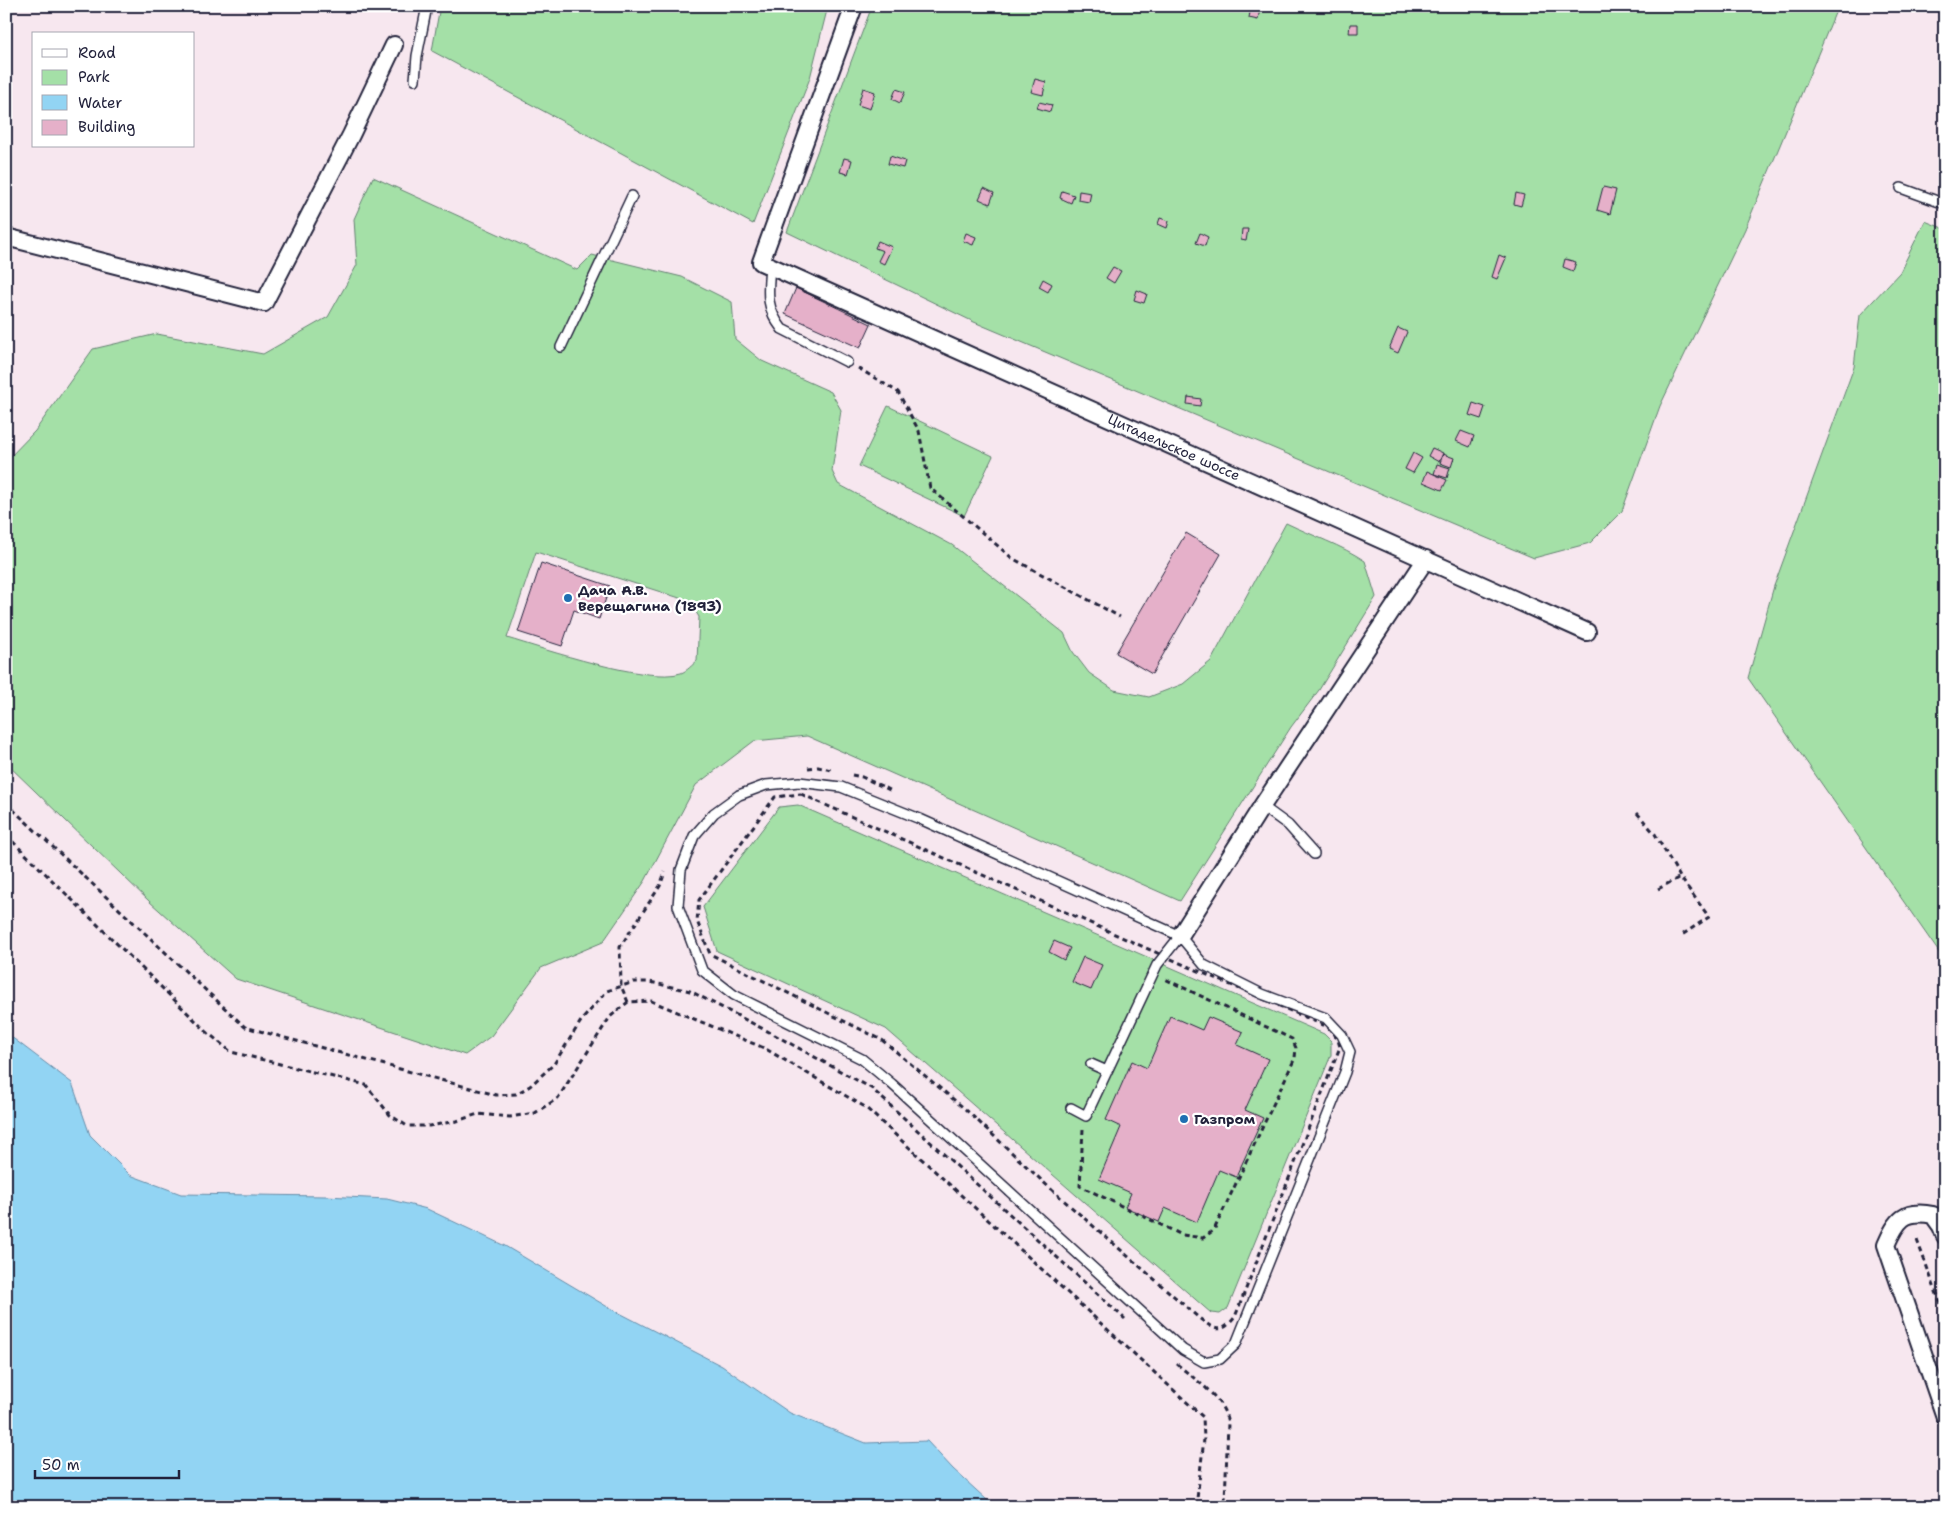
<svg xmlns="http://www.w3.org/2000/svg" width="1951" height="1513" font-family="'Shantell Sans',sans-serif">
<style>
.green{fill:#a4e0a7;stroke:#638171;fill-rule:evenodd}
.water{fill:#92d4f3;stroke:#658da9}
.building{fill:#e5b0c9;stroke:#22223b}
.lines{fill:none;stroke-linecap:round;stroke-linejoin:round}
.lane-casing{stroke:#22223b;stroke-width:12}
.street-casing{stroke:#22223b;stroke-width:20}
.path{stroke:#22223b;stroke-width:3;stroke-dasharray:5 4;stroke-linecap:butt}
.lane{stroke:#fff;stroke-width:9}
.street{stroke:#fff;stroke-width:16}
.poi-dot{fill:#1f6fb2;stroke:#fff;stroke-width:2}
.labels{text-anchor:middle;stroke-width:4.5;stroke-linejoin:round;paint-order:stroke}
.street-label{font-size:14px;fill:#22223b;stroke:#fff}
.poi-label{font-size:14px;font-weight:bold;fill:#22223b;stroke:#fff;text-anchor:start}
</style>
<rect width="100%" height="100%" fill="#f7e7ef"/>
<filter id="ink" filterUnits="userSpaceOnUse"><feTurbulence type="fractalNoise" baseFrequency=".02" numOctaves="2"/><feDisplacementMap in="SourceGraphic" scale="10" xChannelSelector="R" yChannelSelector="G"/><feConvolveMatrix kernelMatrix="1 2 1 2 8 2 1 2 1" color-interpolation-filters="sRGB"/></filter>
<g filter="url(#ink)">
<path class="green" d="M440 6H828L810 78 753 224 432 51Z
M872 6H1838L1745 229 1660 406 1622 511 1590 543 1534 558 974 322 787 232Z
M373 177 577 270 592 255 682 277 732 302 735 339 762 361 831 392 841 410 832 471 838 484 952 545 1064 633 1073 652 1089 673 1114 690 1149 697 1183 684 1211 661 1286 523C1313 536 1341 545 1365 561L1376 597 1319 690 1291 727 1180 901 807 736 754 741 696 785 645 881 603 942 541 968 491 1036 465 1055 236 979 150 902 6 763V461L35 431 93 349 157 334 263 354 328 317 357 265 354 219ZM536 552 689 601 699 617 697 661C692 665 687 671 681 673 648 684 544 649 507 638Z
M1925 221 1945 229V961L1748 678 1774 586 1854 367 1860 315 1900 272Z
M888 406 993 456 964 516 859 466Z
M798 805 1324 1034 1331 1041V1055L1228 1308 1220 1314 1211 1313 886 1029 717 951 703 907 779 807Z"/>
<path class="water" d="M6 1033 72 1083 90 1135 130 1175 181 1194 326 1196 387 1199 427 1209 505 1246 606 1306 722 1366 790 1413 866 1443 927 1441 953 1469 987 1500 1006 1507H6Z"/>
<path class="building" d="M1251 6 1260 8 1258 20 1249 18Z
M1350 24H1358V33H1349Z
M1035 79 1046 82 1043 95 1031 92Z
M863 88 875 92 870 109 858 105Z
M896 89 905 92 900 103 892 99Z
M1039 102 1052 105 1050 112 1037 108Z
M890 156 905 161 903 168 888 164Z
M844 158 852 160 848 174 840 172Z
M1603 187 1616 190 1610 214 1597 210Z
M984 188 994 193 990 204 979 199Z
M1062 191 1074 195 1071 203 1060 198Z
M1079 191 1091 193 1089 202 1078 200Z
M1516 193 1524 195 1521 206 1514 204Z
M1160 218 1169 221 1167 228 1158 224Z
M1242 229H1248L1246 241 1241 240Z
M966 233 976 237 973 245 963 241Z
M1200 233 1208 237 1205 246 1196 243Z
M878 241 892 247 884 264 878 261 883 251 875 248Z
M1499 255 1506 258 1497 279 1492 277Z
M1565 259 1576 262 1573 271 1563 267Z
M1113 267 1121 271 1114 283 1106 278Z
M1043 279 1052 284 1048 292 1039 287Z
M796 288 871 324 860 348 785 314Z
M1137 290 1147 294 1144 303 1134 300Z
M1398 328 1407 332 1398 353 1389 349Z
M1188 397 1201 399 1200 406 1187 404Z
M1473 403 1485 407 1481 419 1469 415Z
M1461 431 1474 436 1470 447 1456 441Z
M1432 448 1443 453 1439 462 1428 456Z
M1413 453 1422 458 1413 473 1405 469Z
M1443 454 1454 458 1451 467 1440 463Z
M1437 464 1450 468 1447 478 1434 474Z
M1427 471 1447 480 1442 490 1423 482Z
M1186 533 1221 554 1152 674 1116 653Z
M541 563 610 586 599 619 574 610 562 646 518 632Z
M1054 941 1070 948 1064 960 1049 952Z
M1083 957 1102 965 1091 990 1072 982Z
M1170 1016 1202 1030 1208 1017 1243 1032 1237 1045 1268 1059 1245 1110 1263 1118 1236 1177 1219 1170 1197 1222 1165 1208 1159 1222 1125 1207 1131 1193 1099 1179 1121 1127 1106 1120 1132 1061 1147 1068Z"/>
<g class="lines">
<defs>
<path id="lane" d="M415 80 417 56 427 6
M1901 188 1945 204
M770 266C768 292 765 307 782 329L847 362
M561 347 632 196
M799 782 841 787 920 819 1180 936 1204 965 1262 994 1326 1018 1342 1035 1350 1052 1345 1072 1236 1344 1220 1359 1204 1362 1183 1350 892 1084 862 1059 734 995 702 970 678 906 681 870 694 836 714 813 739 795 766 785Z
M1262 806 1288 825 1314 854
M1091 1064 1107 1071
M1071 1108 1086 1116 1157 965 1180 936"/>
<g id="street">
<path id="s1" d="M854 6 761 262 1587 632"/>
<path d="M6 237 264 303 351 135 394 45"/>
<path d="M1180 936 1262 806 1426 559"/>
<path d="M1945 1236 1941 1226 1933 1215C1904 1209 1897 1220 1886 1245L1945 1417"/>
</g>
</defs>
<use href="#lane" class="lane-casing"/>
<use href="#street" class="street-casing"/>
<path class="path" d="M858 368 898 392 919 431 930 488 1012 558 1120 617
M808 768 818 767 831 770
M852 775 862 777 892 791
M801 794 1164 956 1328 1027 1338 1040 1340 1047 1235 1317C1221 1335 1215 1330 1199 1318L1053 1191 965 1109 882 1040 710 954 697 921 699 900 775 797Z
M6 803 245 1027 496 1095 516 1094 530 1086 554 1064 581 1021 607 991 634 982H650L690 991 773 1034 871 1088 1125 1319
M1637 813 1655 834 1680 877 1709 917 1682 935
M6 835 207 1032 231 1052 366 1085 390 1115 407 1126H429L457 1121 478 1114 510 1117 535 1113 558 1098 610 1017 628 1002 651 1001 764 1048 865 1107 1203 1417 1204 1439 1196 1507
M1658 889 1680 877
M628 1002 621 986 620 947 660 886 665 872
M1083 1129 1080 1186 1182 1235 1203 1238 1214 1230 1295 1058 1296 1048 1292 1039 1165 979
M1917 1240 1945 1316
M1177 1364C1196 1381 1223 1396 1228 1423L1225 1501 1227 1507"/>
<use href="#lane" class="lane"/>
<use href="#street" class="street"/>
</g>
</g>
<g class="poi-dot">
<circle cx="568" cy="598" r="5"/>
<circle cx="1184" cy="1119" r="5"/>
</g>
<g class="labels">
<g class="street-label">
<text dy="5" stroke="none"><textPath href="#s1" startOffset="725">Цитадельское шоссе</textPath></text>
</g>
<g class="poi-label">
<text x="578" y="595">Дача А.В.<tspan x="578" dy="16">Верещагина (1893)</tspan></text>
<text x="1194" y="1124">Газпром</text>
</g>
</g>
<rect width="1951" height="1513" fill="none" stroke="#fff" stroke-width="25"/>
<rect x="12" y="12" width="1926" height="1488" fill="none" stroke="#22223b" stroke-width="2" filter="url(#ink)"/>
<rect x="32" y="32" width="162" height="115" fill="#ffffff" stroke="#a7a7b1"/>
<rect x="42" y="49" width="25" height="8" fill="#ffffff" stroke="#a7a7b1"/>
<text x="78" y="58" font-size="15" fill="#22223b">Road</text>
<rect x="42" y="70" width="25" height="15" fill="#a4e0a7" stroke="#a7a7b1"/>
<text x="78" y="82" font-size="15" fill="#22223b">Park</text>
<rect x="42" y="95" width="25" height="15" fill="#92d4f3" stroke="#a7a7b1"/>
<text x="78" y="108" font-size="15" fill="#22223b">Water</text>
<rect x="42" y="120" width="25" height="15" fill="#e5b0c9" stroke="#a7a7b1"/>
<text x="78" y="132" font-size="15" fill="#22223b">Building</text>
<path d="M35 1470v8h144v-8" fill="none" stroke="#22223b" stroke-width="2.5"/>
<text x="42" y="1470" font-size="15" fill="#22223b" stroke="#ffffff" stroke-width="4" paint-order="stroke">50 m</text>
</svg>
